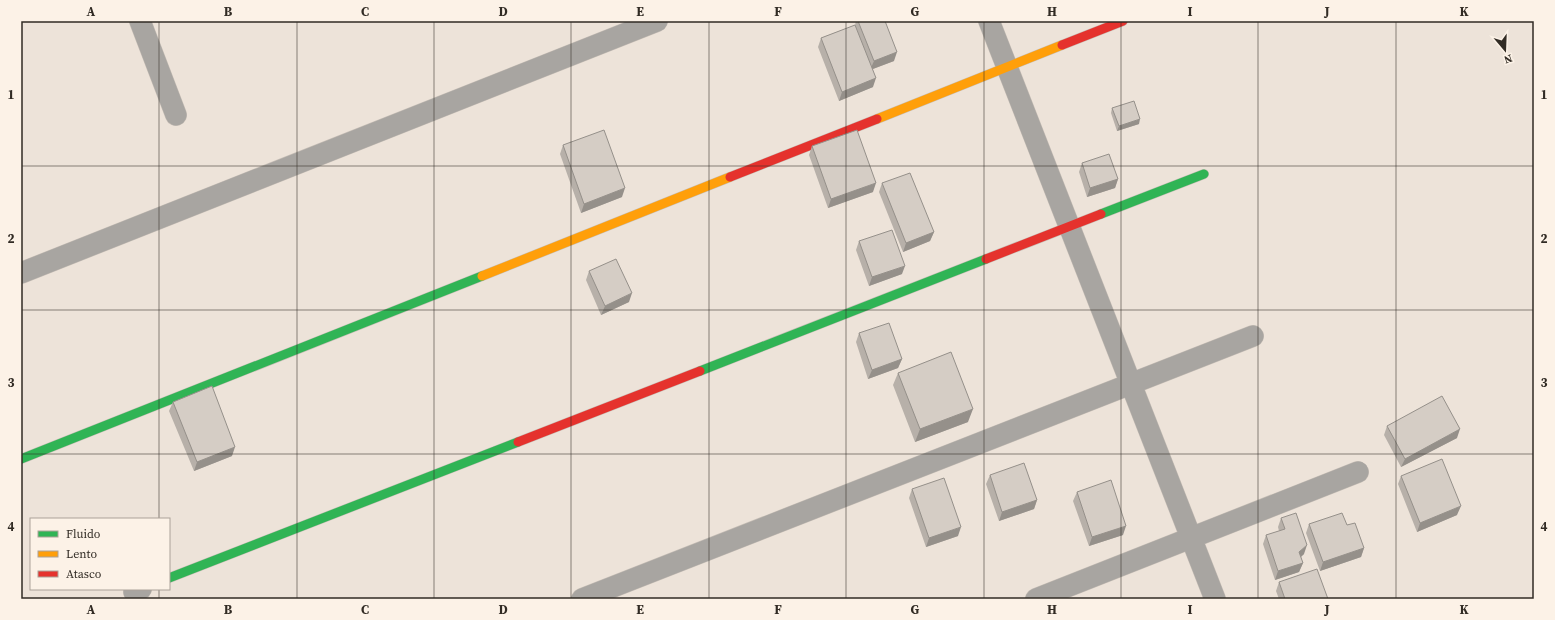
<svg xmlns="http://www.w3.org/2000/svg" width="1555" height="620" font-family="'Source Serif 4',serif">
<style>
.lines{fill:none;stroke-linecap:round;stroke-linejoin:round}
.street-casing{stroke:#c6beb6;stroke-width:22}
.fast-casing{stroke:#c6beb6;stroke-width:10}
.slow-casing{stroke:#c6beb6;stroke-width:10}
.jam-casing{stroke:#c6beb6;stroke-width:10}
.street{stroke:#a8a5a1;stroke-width:21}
.fast{stroke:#30b455;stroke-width:9}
.slow{stroke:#ff9f0a;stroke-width:9}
.jam{stroke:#e5322d;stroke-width:9}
.wall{fill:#b7b0a9}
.shaded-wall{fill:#95908a}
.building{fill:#d5cdc5;stroke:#95908a}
.grid{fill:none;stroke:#312b24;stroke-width:1;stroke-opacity:0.55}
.neatline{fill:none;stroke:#312b24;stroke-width:1.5}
.grid-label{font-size:13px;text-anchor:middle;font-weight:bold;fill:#312b24}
</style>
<rect width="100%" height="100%" fill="#ede3d9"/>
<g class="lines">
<defs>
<path id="street" d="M140 21 176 115
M989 21 1215 599
M21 273 657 21
M134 592 141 589
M582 599 1253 336
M1036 599 1358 472"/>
<path id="fast" d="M1101 214 1204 174
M700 371 986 259
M21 459 482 276
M169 578 518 442"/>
<path id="slow" d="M877 119 1062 45
M482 276 730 177"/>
<path id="jam" d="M1062 45 1123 21
M730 177 877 119
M986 259 1101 214
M518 442 700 371"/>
</defs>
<use href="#street" class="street-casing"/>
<use href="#fast" class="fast-casing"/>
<use href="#slow" class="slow-casing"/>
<use href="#jam" class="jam-casing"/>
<use href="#street" class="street"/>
<use href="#fast" class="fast"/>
<use href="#slow" class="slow"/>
<use href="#jam" class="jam"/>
</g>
<path class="wall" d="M856 21H885L894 61 873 69V87L839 101 818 47 821 38 855 25Z
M1112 108 1139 124 1117 131 1111 113Z
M563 145 622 197 581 213 560 154Z
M812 146 873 192 828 208 809 155Z
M1082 163 1118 179 1115 188 1087 197 1079 172Z
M882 183 934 232 930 241 903 252 879 192Z
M859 241 902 274 869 286 856 250Z
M589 271 629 302 601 315 586 280Z
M859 333 902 359 898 368 868 379 856 342Z
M898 373 968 422 915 442 893 385Z
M173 402 232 456 194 471 169 411Z
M1387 426 1457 438 1401 467 1384 435Z
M990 475 1037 500 1034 509 999 521 986 484Z
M1401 476 1457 515 1417 532 1398 484Z
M912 489 958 536 926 547 909 498Z
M1077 492 1123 535 1089 546 1073 501Z
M1281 518 1304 554 1301 557 1303 563 1299 572 1275 580 1263 544 1266 535 1279 531 1278 527Z
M1309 524 1347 525 1364 548 1361 557 1320 571 1306 533Z
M1279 582 1328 599H1279L1276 591Z"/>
<path class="shaded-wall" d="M897 52 894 61 870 70 874 61Z
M876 78 873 87 839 101 842 92Z
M1140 119 1139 124 1117 131 1119 126Z
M1118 179 1115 188 1087 197 1090 188Z
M876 183 873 192 828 208 831 199Z
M625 188 622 197 581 213 584 204Z
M934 232 930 241 903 252 906 243Z
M905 266 902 274 869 286 872 277Z
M632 293 629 302 601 315 605 306Z
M902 359 898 368 868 379 872 370Z
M973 409 968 422 915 442 920 429Z
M1460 429 1457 438 1401 467 1405 459Z
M235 447 232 456 194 471 197 462Z
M1037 500 1034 509 999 521 1002 512Z
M1461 506 1457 515 1417 532 1420 523Z
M1126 526 1123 535 1089 546 1092 537Z
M961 527 958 536 926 547 929 538Z
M1307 545 1304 554 1296 561 1299 552Z
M1364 548 1361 557 1320 571 1323 562Z
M1303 563 1299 572 1275 580 1278 571Z"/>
<path class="building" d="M858 21H885L897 52 874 61Z
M855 25 876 78 842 92 821 38Z
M1134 101 1140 119 1119 126 1112 108Z
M604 130 625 188 584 204 563 145Z
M857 130 876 183 831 199 812 146Z
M1109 154 1118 179 1090 188 1082 163Z
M910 173 934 232 906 243 882 183Z
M892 230 905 266 872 277 859 241Z
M616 259 632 293 605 306 589 271Z
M889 323 902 359 872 370 859 333Z
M951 352 973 409 920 429 898 373Z
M212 386 235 447 197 462 173 402Z
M1442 396 1460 429 1405 459 1387 426Z
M1442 459 1461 506 1420 523 1401 476Z
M1024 463 1037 500 1002 512 990 475Z
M944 478 961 527 929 538 912 489Z
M1111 480 1126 526 1092 537 1077 492Z
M1296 513 1307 545 1299 552 1303 563 1278 571 1266 535 1285 529 1281 518Z
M1342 513 1347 525 1355 523 1364 548 1323 562 1309 524Z
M1317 569 1328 599H1285L1279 582Z"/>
<path class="grid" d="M159 21V519M297 21V599M434 21V599M571 21V599M709 21V599M846 21V599M984 21V599M1121 21V599M1258 21V599M1396 21V599M21 166H1534M21 310H1534M21 454H1534M159 589V599"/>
<rect width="1555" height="620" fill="none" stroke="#fcf2e7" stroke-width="44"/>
<rect x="30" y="518" width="140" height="72" fill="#fcf2e7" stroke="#aba299"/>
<rect x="38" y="531" width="20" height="6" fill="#30b455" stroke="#aba299"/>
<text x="66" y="538" font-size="12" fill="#312b24">Fluido</text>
<rect x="38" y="551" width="20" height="6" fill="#ff9f0a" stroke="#aba299"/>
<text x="66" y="558" font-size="12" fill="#312b24">Lento</text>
<rect x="38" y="571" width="20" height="6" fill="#e5322d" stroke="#aba299"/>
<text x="66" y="578" font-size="12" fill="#312b24">Atasco</text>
<g transform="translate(1505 50) rotate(161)" stroke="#fcf2e7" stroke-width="3" paint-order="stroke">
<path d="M0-3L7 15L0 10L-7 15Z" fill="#312b24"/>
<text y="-6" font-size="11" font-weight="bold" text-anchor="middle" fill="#312b24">N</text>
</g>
<rect x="22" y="22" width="1511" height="576" class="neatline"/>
<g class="grid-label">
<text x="91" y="16">A</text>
<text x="228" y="16">B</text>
<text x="365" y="16">C</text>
<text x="503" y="16">D</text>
<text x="640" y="16">E</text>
<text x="778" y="16">F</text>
<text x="915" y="16">G</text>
<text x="1052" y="16">H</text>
<text x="1190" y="16">I</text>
<text x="1327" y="16">J</text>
<text x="1464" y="16">K</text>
<text x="11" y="99">1</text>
<text x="1544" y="99">1</text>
<text x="11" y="243">2</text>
<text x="1544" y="243">2</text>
<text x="11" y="387">3</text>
<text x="1544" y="387">3</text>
<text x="11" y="531">4</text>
<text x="1544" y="531">4</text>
<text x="91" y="614">A</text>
<text x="228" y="614">B</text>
<text x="365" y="614">C</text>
<text x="503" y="614">D</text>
<text x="640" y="614">E</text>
<text x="778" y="614">F</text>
<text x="915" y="614">G</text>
<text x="1052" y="614">H</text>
<text x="1190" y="614">I</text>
<text x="1327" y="614">J</text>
<text x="1464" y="614">K</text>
</g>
</svg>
